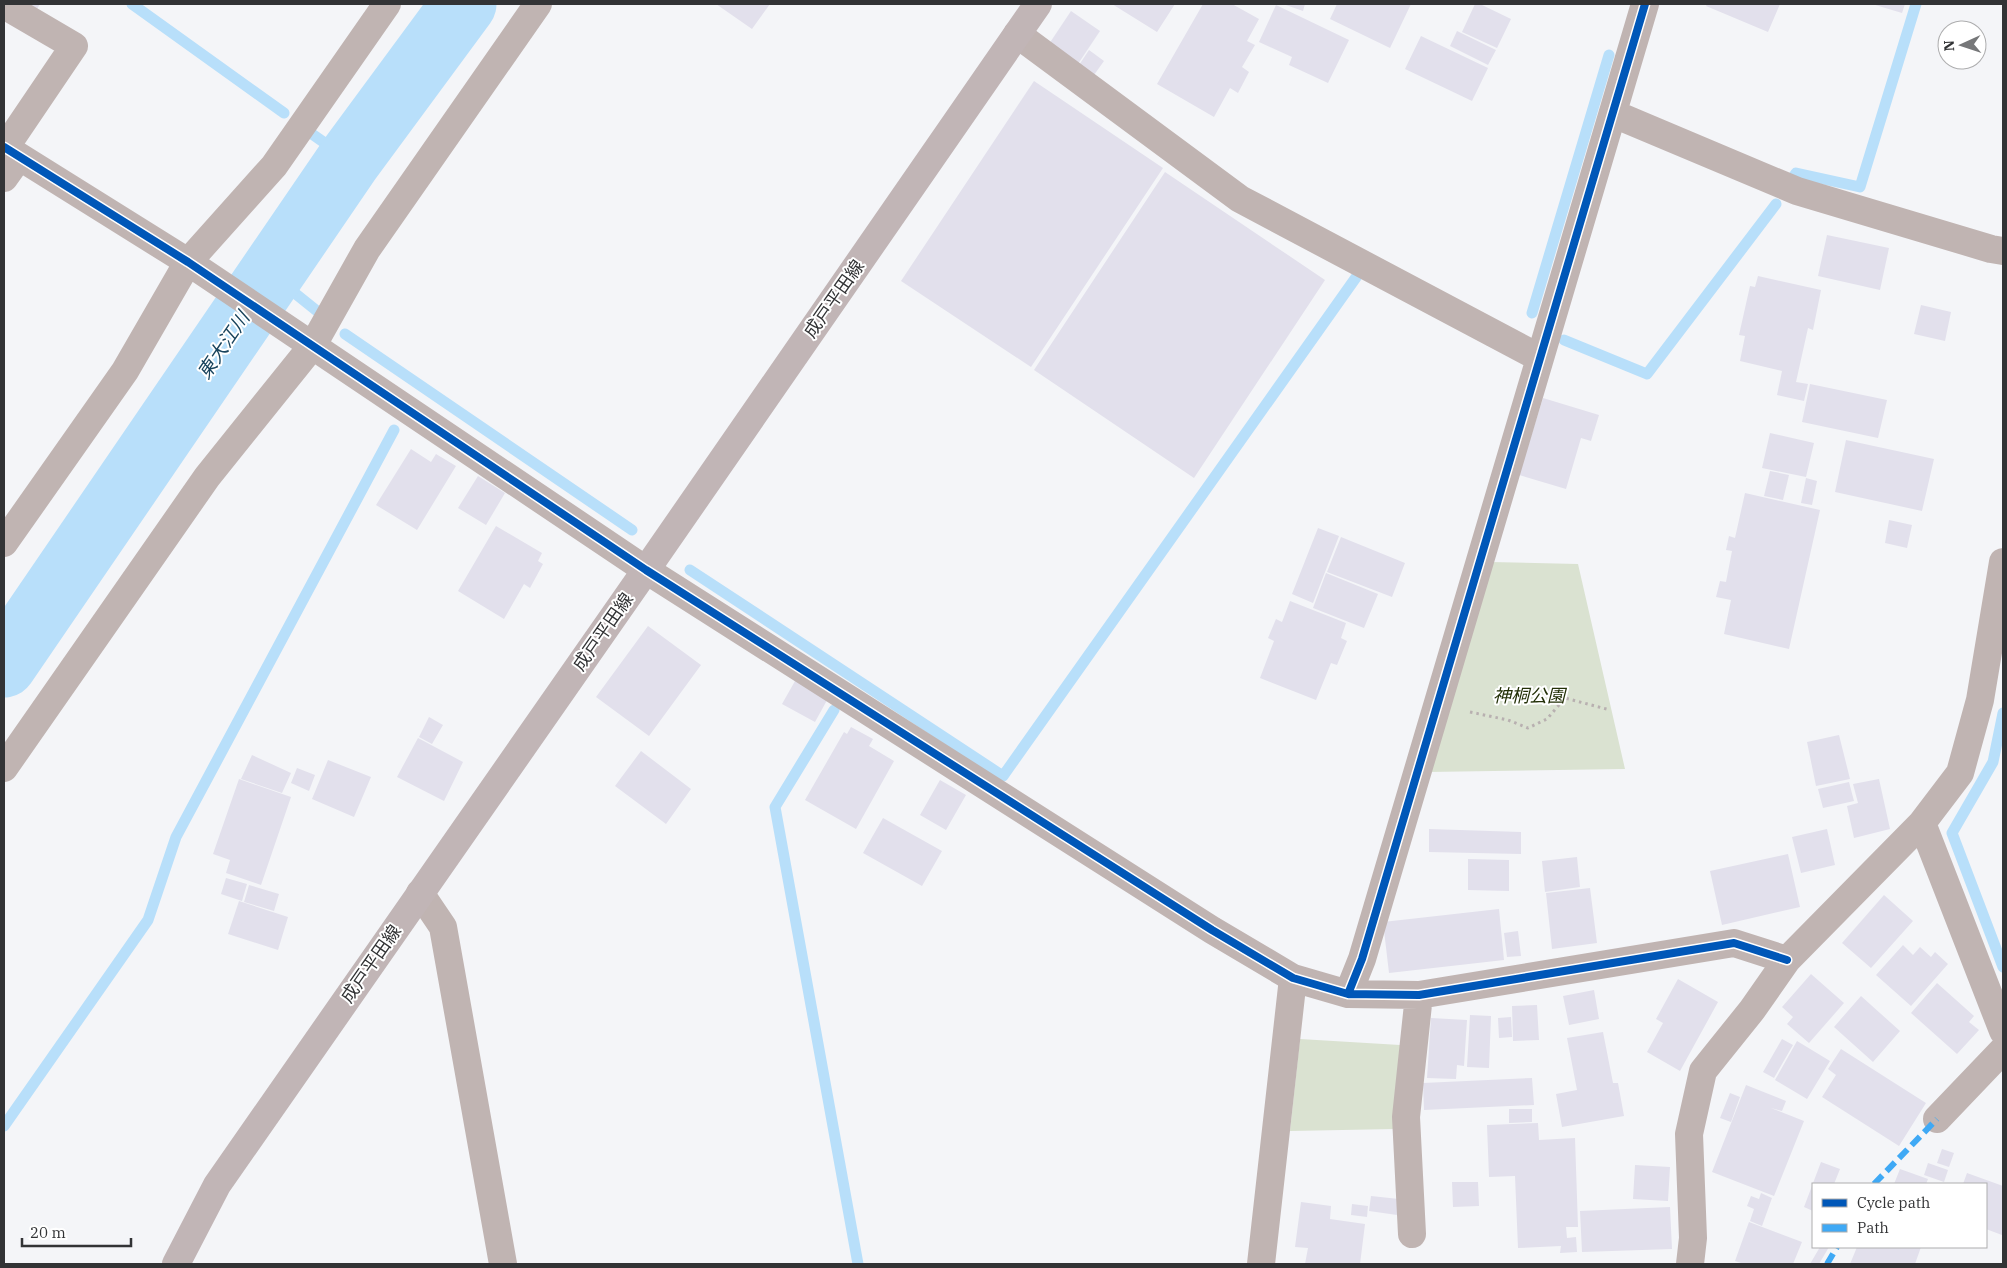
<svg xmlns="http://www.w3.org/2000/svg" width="2007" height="1268" font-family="'IBM Plex Serif','Noto Sans JP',serif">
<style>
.green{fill:#dae2d1}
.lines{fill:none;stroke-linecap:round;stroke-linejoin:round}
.stream{stroke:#b8dffa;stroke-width:11}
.river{stroke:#b8dffa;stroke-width:65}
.building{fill:#e2e0ec}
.path{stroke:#b8b0b0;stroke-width:3;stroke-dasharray:2.5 4;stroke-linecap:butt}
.minor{stroke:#c0b4b2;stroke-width:28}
.major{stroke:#c1b5b6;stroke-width:28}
.quiet{stroke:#3fa9f5;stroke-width:6;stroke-dasharray:12 6;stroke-linecap:butt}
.cycleway-casing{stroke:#fff;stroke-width:11}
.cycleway{stroke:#0057b8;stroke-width:8}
.labels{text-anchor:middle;stroke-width:4;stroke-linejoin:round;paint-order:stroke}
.street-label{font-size:18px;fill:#323335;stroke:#fff}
.park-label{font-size:18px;font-style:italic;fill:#233007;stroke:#fff}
.water-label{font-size:19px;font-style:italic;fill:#18435c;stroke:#fff}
</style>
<rect width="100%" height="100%" fill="#f4f5f8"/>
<path class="green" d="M1491 562 1578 564 1625 769 1428 772Z
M1300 1039 1400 1045 1395 1129 1290 1131Z"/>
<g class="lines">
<path class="stream" d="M132 4 284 113
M312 134 349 160
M1792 179 1796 173 1860 187 1916 4
M271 274 317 311
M1532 313 1609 55
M345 334 632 530
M1564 340 1647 374 1776 204
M690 570 1003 776 1357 276
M834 710 775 807 858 1264
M2003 713 1993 762 1952 833 2003 967
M4 1126 148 920 176 837 394 430"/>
<path class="river" d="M4 665 349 160 464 4"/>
</g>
<path class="building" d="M28 4H40L37 9Z
M716 4H770L752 29Z
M1112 4H1175L1157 32Z
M1203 4H1232L1259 19 1247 41 1255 45 1242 67 1249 72 1238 93 1230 88 1214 117 1157 84Z
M1283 4H1305L1303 11Z
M1337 4H1411L1390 48 1330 19Z
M1475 4H1480L1511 19 1497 48 1462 32Z
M1707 4H1780L1768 32 1706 6Z
M1872 4H1905L1902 13Z
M1276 5 1349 40 1328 83 1289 65 1292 57 1259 42Z
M1071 11 1100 31 1078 64 1049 44Z
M1457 31 1496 50 1488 65 1450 46Z
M1421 36 1488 68 1472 101 1405 69Z
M1089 50 1104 61 1094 75 1079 65Z
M1034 81 1163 168 1031 367 901 281Z
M1165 172 1325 280 1194 478 1034 370Z
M1827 235 1889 248 1880 290 1818 276Z
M1758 276 1821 290 1813 330 1808 328 1796 382 1808 384 1804 401 1777 395 1782 371 1740 361 1745 336 1739 335 1750 286 1755 287Z
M1921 305 1951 312 1945 341 1914 334Z
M1810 384 1887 400 1878 438 1802 422Z
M1543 398 1599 415 1591 441 1581 438 1566 489 1519 475Z
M1770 433 1814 443 1806 477 1762 468Z
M1846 440 1934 459 1922 511 1835 492Z
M411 449 431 462 436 454 456 466 417 530 376 505Z
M1770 471 1789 475 1783 500 1764 496Z
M478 476 505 493 486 525 458 508Z
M1806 478 1817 481 1812 505 1801 503Z
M1745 493 1820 510 1789 649 1724 634 1731 600 1716 597 1720 581 1726 582 1732 551 1726 550 1729 536 1735 538Z
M1889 520 1912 525 1907 548 1885 543Z
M496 526 542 553 538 561 543 564 530 588 524 584 504 619 458 591Z
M1318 528 1339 536 1313 603 1292 594Z
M1341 537 1405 563 1392 597 1327 572Z
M1326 573 1378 594 1364 628 1313 608Z
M1290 601 1346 623 1341 638 1347 641 1337 665 1331 663 1316 700 1260 678 1274 641 1268 638 1276 619 1282 622Z
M648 626 701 665 649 736 596 697Z
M799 674 831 693 815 722 782 704Z
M429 717 443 725 432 744 419 737Z
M851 727 873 739 869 746 894 761 856 829 805 800 844 732 847 734Z
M1839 735 1850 779 1816 786 1807 742Z
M418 738 463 762 444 801 397 777Z
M641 751 691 789 666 824 615 786Z
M252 755 291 773 282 793 241 779Z
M328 760 371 777 354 817 312 799Z
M297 768 315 775 309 791 291 783Z
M239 779 291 797 261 885 226 873 230 860 213 854Z
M1879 779 1890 829 1854 838 1847 806 1858 803 1853 784Z
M940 780 966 795 946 830 920 815Z
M1849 782 1854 801 1823 808 1818 789Z
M883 818 942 851 922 886 863 853Z
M1429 829 1521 832V854L1429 852Z
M1827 829 1835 865 1801 873 1792 837Z
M1788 854 1800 907 1722 925 1710 871Z
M1577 857 1580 887 1545 892 1542 861Z
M1468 859 1509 860V891L1468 890Z
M226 878 247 884 242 901 221 894Z
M249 885 279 894 274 911 244 902Z
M1590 888 1597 943 1552 949 1546 893Z
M1884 895 1913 921 1871 968 1842 943Z
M239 901 288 917 278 950 228 934Z
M1499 909 1504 960 1389 973 1383 922Z
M1518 931 1521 956 1507 957 1504 933Z
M1903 945 1913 955 1920 947 1931 957 1935 952 1948 964 1911 1006 1876 975Z
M1811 974 1844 1003 1809 1043 1787 1024 1793 1017 1782 1007Z
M1678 979 1718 1002 1680 1071 1647 1052 1663 1023 1656 1019Z
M1937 983 1974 1016 1969 1022 1979 1030 1957 1054 1911 1013Z
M1594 990 1599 1019 1569 1025 1563 996Z
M1861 996 1900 1031 1873 1062 1834 1027Z
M1537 1005 1539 1040 1513 1041 1512 1006Z
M1470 1015 1491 1016 1489 1068 1467 1067Z
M1511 1017 1512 1037 1499 1038 1498 1018Z
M1431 1018 1467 1020 1464 1066 1457 1065 1456 1079 1427 1078Z
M1603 1032 1613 1083H1618L1624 1116 1562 1127 1556 1094 1577 1090 1567 1038Z
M1782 1039 1793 1045 1774 1078 1763 1072Z
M1797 1041 1830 1061 1807 1099 1775 1080Z
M1841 1049 1926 1103 1899 1146 1822 1097 1836 1075 1828 1069Z
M1532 1078 1534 1105 1424 1110 1423 1083Z
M1746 1085 1786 1101 1782 1111 1771 1108 1804 1121 1774 1196 1712 1172Z
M1730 1093 1740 1097 1731 1122 1720 1118Z
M1509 1109H1532V1122L1509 1123Z
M1538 1123 1539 1140 1575 1138 1578 1227H1566L1567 1238 1576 1237 1577 1252 1560 1253 1561 1246 1518 1248 1515 1176 1489 1177 1487 1125Z
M1942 1149 1954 1153 1949 1167 1937 1163Z
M1821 1162 1840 1169 1834 1184H1813V1211L1804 1207Z
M1928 1163 1948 1170 1944 1182 1924 1175Z
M1635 1165 1670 1167 1668 1201 1633 1199Z
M1900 1169 1928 1179 1926 1184H1894Z
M1967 1173 2003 1186 2002 1235 1986 1229V1184H1963Z
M1452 1182H1478L1479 1206 1453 1207Z
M1761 1193 1772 1198 1762 1226 1750 1221 1754 1209 1747 1206 1751 1196 1759 1199Z
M1371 1196 1399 1199 1397 1215 1369 1211Z
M1301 1202 1331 1206 1330 1219 1365 1224 1360 1264H1305L1308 1248 1295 1247Z
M1352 1204 1368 1206 1367 1217 1351 1215Z
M1670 1207 1672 1249 1582 1252 1580 1211Z
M1749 1222 1802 1242 1793 1264H1744L1735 1261Z
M1820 1247H1829L1819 1264H1810Z
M1857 1247H1921L1915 1264H1850Z"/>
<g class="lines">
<path class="path" d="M1470 712 1508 720 1528 728 1547 719 1565 698 1610 710"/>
<path class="minor" d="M4 5 74 46 5 148
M1017 34 1240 199 1540 358
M1614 114 1797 191 1991 249 2003 251
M4 147 188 262 646 570 1212 930 1293 978 1348 994 1419 995 1734 943 1787 960
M4 178 19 157
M4 543 125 371 188 262 274 166 387 4
M4 768 207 477 313 345 367 249 538 4
M1922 823 2003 1031
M420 893 443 927 503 1264
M1348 994 1362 959 1645 4
M1937 1119 2003 1050
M1412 1234 1406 1117 1419 995
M1261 1264 1293 978
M1690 1264 1693 1238 1689 1134 1703 1071 1752 1010 1787 960 1922 823 1960 773 1980 700 2003 562"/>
<path class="major" d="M176 1264 217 1185 646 570 1038 4"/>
<path class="quiet" d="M1874 1184 1937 1119
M1827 1264 1837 1247"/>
<defs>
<path id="cycleway" d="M4 147 188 262 646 570 1212 930 1293 978 1348 994 1419 995 1734 943 1787 960
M1348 994 1362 959 1645 4"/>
</defs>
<use href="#cycleway" class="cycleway-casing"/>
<use href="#cycleway" class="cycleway"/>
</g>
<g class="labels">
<g class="street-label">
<text transform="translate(834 299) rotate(-55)" y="6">成戸平田線</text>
<text transform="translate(603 632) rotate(-55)" y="6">成戸平田線</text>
<text transform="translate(371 964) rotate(-55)" y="6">成戸平田線</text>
</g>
<g class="park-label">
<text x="1529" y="702">神桐公園</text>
</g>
<g class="water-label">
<text transform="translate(223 345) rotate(-56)" y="7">東大江川</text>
</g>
</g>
<rect width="2007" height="1268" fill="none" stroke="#323335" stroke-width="10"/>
<rect x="1812" y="1183" width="175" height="65" fill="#ffffff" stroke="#adadae"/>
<rect x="1822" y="1199" width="25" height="8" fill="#0057b8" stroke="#adadae"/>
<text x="1857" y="1208" font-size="15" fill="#323335">Cycle path</text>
<rect x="1822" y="1224" width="25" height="8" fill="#3fa9f5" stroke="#adadae"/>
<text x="1857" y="1233" font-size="15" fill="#323335">Path</text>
<g transform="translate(1962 45) rotate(267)"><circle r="24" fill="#ffffff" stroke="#adadae"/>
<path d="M0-4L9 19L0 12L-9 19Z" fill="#767779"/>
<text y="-8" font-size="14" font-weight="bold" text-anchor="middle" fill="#323335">N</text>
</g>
<path d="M22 1238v8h109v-8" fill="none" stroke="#323335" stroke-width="2.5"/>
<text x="30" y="1238" font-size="15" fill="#323335" stroke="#ffffff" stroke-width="4" paint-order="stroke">20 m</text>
</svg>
